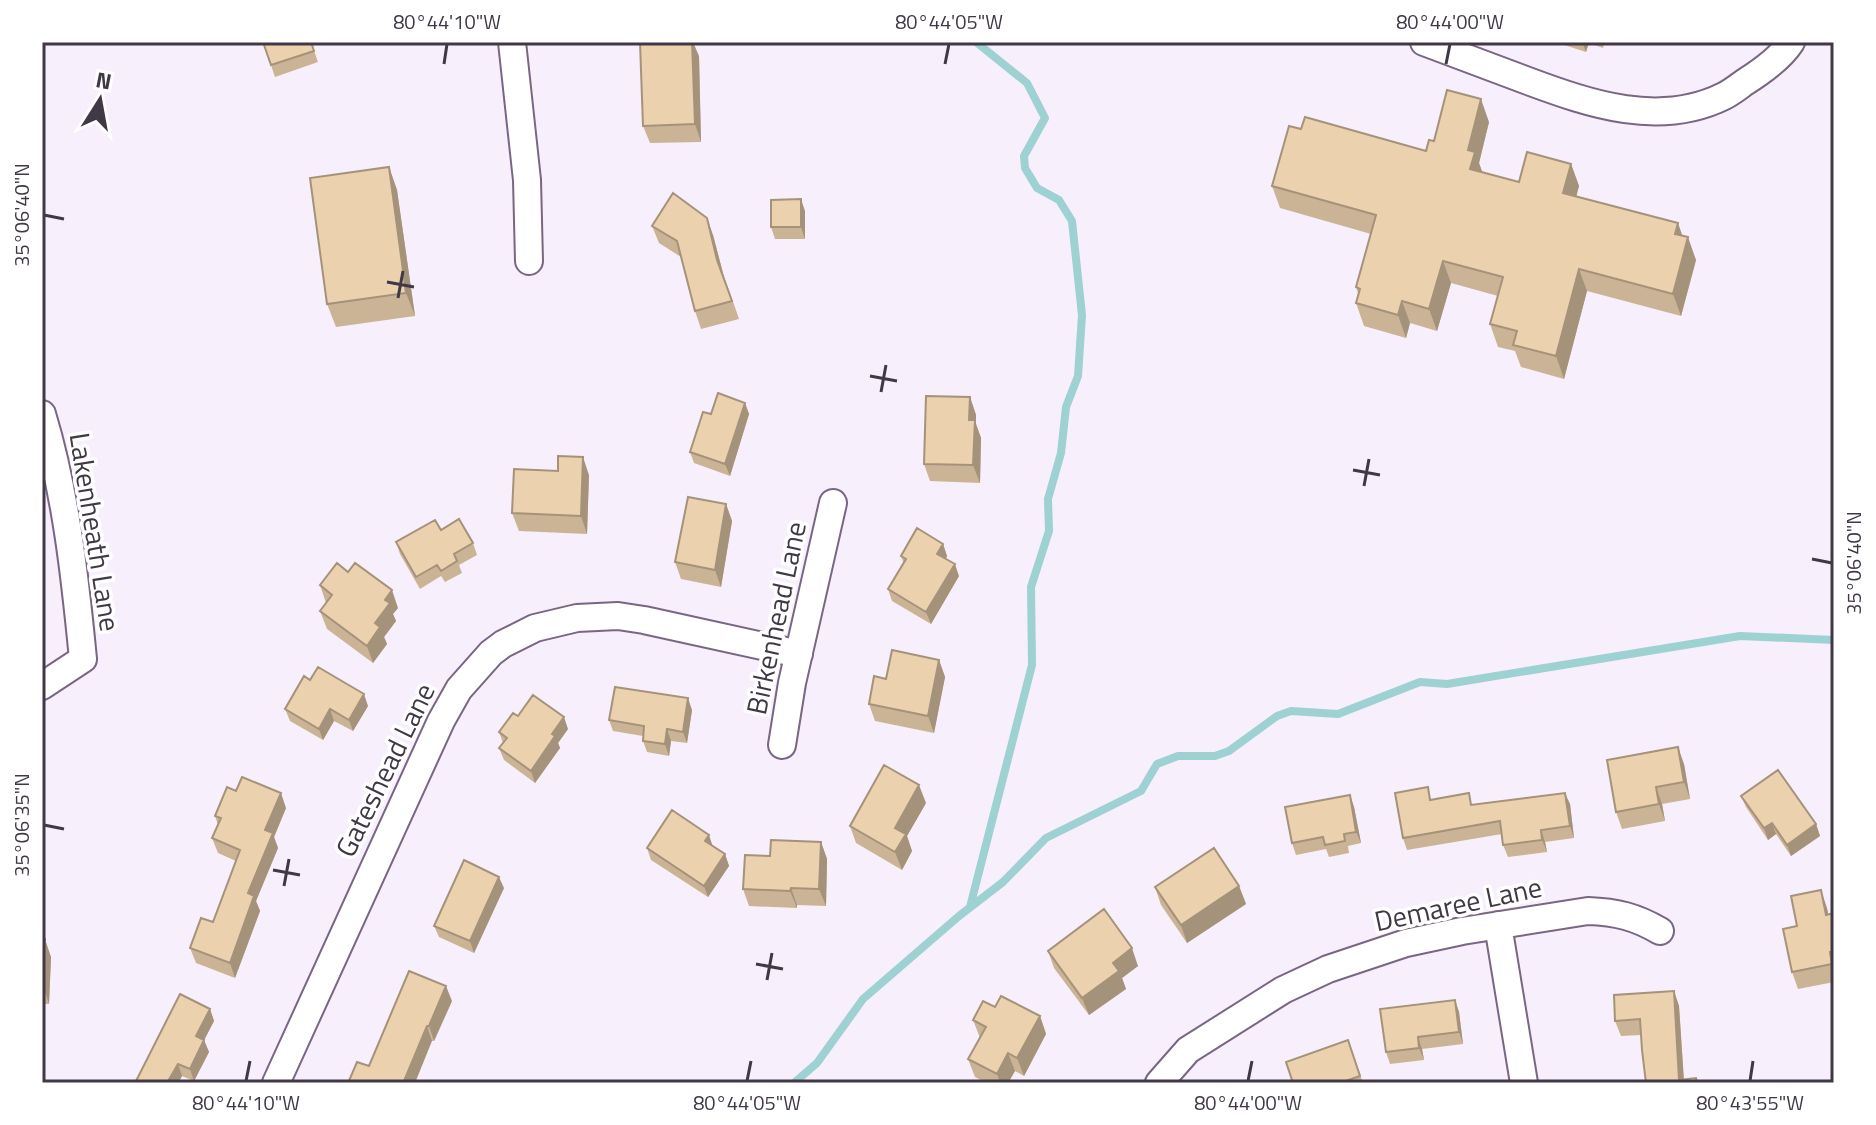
<svg xmlns="http://www.w3.org/2000/svg" width="1876" height="1125" font-family="'Titillium Web',sans-serif">
<style>
.lines{fill:none;stroke-linecap:round;stroke-linejoin:round}
.stream{stroke:#9dd1d2;stroke-width:8}
.minor-casing{stroke:#786683;stroke-width:30}
.minor{stroke:#fff;stroke-width:26}
.wall{fill:#cbb496}
.shaded-wall{fill:#a5927a}
.building{fill:#ecd1af;stroke:#a5927a;stroke-width:2}
.ticks{fill:none;stroke:#403845;stroke-width:3}
.labels{text-anchor:middle;stroke-width:7;stroke-linejoin:round;paint-order:stroke}
.street-label{font-size:28px;fill:#403845;stroke:#fff}
.neatline{fill:none;stroke:#403845;stroke-width:3}
.ticks-label{font-size:20px;text-anchor:middle;fill:#403845}
</style>
<rect width="100%" height="100%" fill="#f7effc"/>
<g class="lines">
<path class="stream" d="M970 907 1032 665 1031 587 1049 531 1048 499 1061 453 1066 407 1078 376 1082 315 1072 221 1059 200 1037 188 1025 168 1024 156 1045 118 1027 83 976 42
M794 1083 817 1063 863 999 959 916 1003 882 1046 838 1141 791 1157 764 1178 756H1215L1229 751 1277 716 1291 711 1338 714 1420 682 1447 684 1740 636 1834 640"/>
<defs>
<path id="minor" d="M512 42 527 180 529 261
M1424 42C1459 55 1493 68 1528 81 1590 104 1660 128 1724 96 1732 92 1738 87 1745 82 1761 72 1780 59 1791 42
M42 414C66 493 75 577 83 659L42 686
M782 745 792 683 833 503
M1498 925 1524 1083
M276 1083 441 721 459 689 491 653 503 644 535 628 577 618 618 616 644 620 799 654
M1159 1083 1188 1050 1283 990 1328 969 1406 943 1462 931 1588 911C1617 912 1636 917 1660 931"/>
</defs>
<use href="#minor" class="minor-casing"/>
<use href="#minor" class="minor"/>
</g>
<path class="wall" d="M263 42H311L318 62 275 77Z
M1555 42H1605L1603 48 1589 43 1586 52Z
M699 56 701 142 650 143 643 126Z
M1489 122 1479 163 1482 172 1519 182 1571 164 1579 186 1576 197 1682 236 1696 260 1681 316 1587 291 1564 379 1521 367 1515 351 1498 347 1490 324 1498 296 1451 283 1437 331 1410 323 1406 338 1364 326 1356 303 1358 293 1356 287 1371 234 1280 208 1272 186 1301 129 1426 151 1434 141Z
M389 167 397 190 415 316 336 327 327 304Z
M805 211V239H775L771 227Z
M652 226 713 235 724 277 739 319 701 329 695 311 681 257 659 243Z
M970 397 976 415V424L981 438 980 483 930 481 924 464Z
M745 403 749 414 730 476 694 463 690 452 711 414Z
M589 475 587 534 519 531 512 513Z
M726 504 732 521 721 587 681 579 675 562Z
M441 530 473 543 477 555 459 565 462 573 445 582 441 576 420 589 400 554 396 542Z
M943 544 947 556 946 559 959 576 931 624 892 601 888 589 904 564 901 556Z
M320 585 398 608 393 614 396 621 384 637 387 644 373 663 327 629 320 611 326 603Z
M939 660 945 677 934 733 875 721 869 704 886 679Z
M368 706 353 731 334 721 323 740 290 721 285 709Z
M692 710 687 743 671 741 669 756 647 752 643 741V736L613 731 609 720Z
M518 716 568 729 558 743 560 748 535 783 504 760 499 748 503 743 499 732Z
M1684 764 1690 799 1662 804 1665 821 1622 829 1616 812Z
M236 791 286 808 274 837 278 848 256 901 260 911 235 978 196 963 190 948 213 922 236 861 218 853 212 838 218 825 215 816Z
M1350 795 1354 807 1361 843 1348 846 1349 853 1329 857 1326 849 1296 855 1292 843Z
M1741 796 1816 824 1820 836 1791 856 1776 834 1768 840 1746 807Z
M1433 799 1474 805 1570 804 1574 838 1545 842 1547 852 1508 857 1503 845 1502 834 1407 850 1403 838Z
M926 803 907 836 912 851 902 870 856 843 850 826Z
M821 842 827 859 826 906 797 905V908L749 906 743 889 770 856Z
M647 848 725 854 729 866 708 897 651 860Z
M1239 886 1246 904 1187 943 1161 905 1155 887Z
M504 888 474 953 439 937 434 926Z
M1827 908 1828 914 1834 913V982L1798 989 1792 972 1797 926Z
M42 939 51 957 49 1004H42Z
M1048 951 1138 966 1122 978 1126 989 1089 1015 1054 968Z
M1674 991 1679 1006 1684 1080 1646 1083 1641 1035 1621 1036 1615 1021Z
M1455 1000 1459 1012 1463 1044 1422 1049 1424 1060 1390 1064 1386 1052Z
M452 1001 434 1041H432L369 1066Z
M995 1007 1040 1016 1046 1034 1024 1076 1015 1071 1008 1083H987L975 1077 968 1059 980 1038 973 1020Z
M210 1009 214 1021 204 1040 209 1052 194 1081 182 1076 178 1083H135Z
M1348 1040 1363 1083H1293Z"/>
<path class="shaded-wall" d="M692 42H693L699 56 701 142 695 124Z
M1582 42H1589L1586 52Z
M1481 99 1489 122 1479 163 1483 174 1470 169 1468 150Z
M1571 164 1579 186 1571 216 1563 193Z
M389 167 397 190 415 316 406 293Z
M801 199 805 211V239L801 227Z
M707 218 713 235 724 277 739 319 717 260Z
M1678 223 1686 246 1675 234Z
M1688 237 1696 260 1681 316 1673 294Z
M1443 261 1451 283 1437 331 1429 309Z
M1579 269 1587 291 1564 379 1556 356Z
M1402 301 1410 323 1406 338 1398 315Z
M970 397 976 415V424L981 438 980 483 973 465 969 420Z
M745 403 749 414 730 476 725 464Z
M583 457 589 475 587 534 581 516Z
M726 504 732 521 721 587 715 570Z
M943 544 947 556 942 566 937 554Z
M955 564 959 576 931 624 926 612Z
M392 590 398 608 393 614 396 621 384 637 387 644 373 663 367 646 385 600Z
M939 660 945 677 934 733 928 716Z
M364 694 368 706 353 731 349 720Z
M688 698 692 710 687 743 683 732Z
M330 709 334 721 323 740 319 729Z
M564 717 568 729 558 743 560 748 535 783 531 771 552 734Z
M667 729 671 741 669 756 665 744Z
M1678 747 1684 764 1690 799 1684 782Z
M919 785 926 803 907 836 912 851 902 870 895 852V828Z
M1656 787 1662 804 1665 821 1659 804Z
M281 793 286 808 274 837 278 848 256 901 260 911 235 978 230 963 265 830Z
M1565 793 1570 804 1574 838 1570 826Z
M1350 795 1354 807 1361 843 1356 832Z
M1772 823 1776 834 1768 840 1764 828Z
M1816 824 1820 836 1791 856 1787 845Z
M1541 830 1545 842 1547 852 1542 840Z
M709 835 713 847 705 841Z
M821 842 827 859 826 906 819 889Z
M725 854 729 866 708 897 704 886Z
M499 877 504 888 474 953 470 941Z
M1239 886 1246 904 1187 943 1181 925Z
M791 888 797 905V908L790 891Z
M1821 890 1827 908 1832 932 1826 915Z
M45 939 51 957 49 1004 43 986Z
M1132 948 1138 966 1122 978 1126 989 1089 1015 1082 998 1113 963Z
M446 986 452 1001 434 1041 429 1026Z
M1674 991 1679 1006 1684 1083 1679 1080Z
M1455 1000 1459 1012 1463 1044 1459 1032Z
M210 1009 214 1021 200 1048 196 1036Z
M1040 1016 1046 1034 1024 1076 1017 1058Z
M427 1026 432 1041 415 1083H405L404 1081Z
M1418 1037 1422 1049 1424 1060 1419 1048Z
M204 1040 209 1052 194 1081 190 1069Z
M1008 1053 1015 1071 1008 1083H1000L997 1074Z
M178 1064 182 1076 178 1083H167Z"/>
<path class="building" d="M263 42H311L314 51 271 65Z
M640 42H692L695 124 643 126Z
M1447 90 1481 99 1468 150 1475 152 1470 169 1519 182 1527 152 1571 164 1563 193 1678 223 1675 234 1688 237 1673 294 1579 269 1556 356 1513 345 1517 331 1490 324 1503 277 1443 261 1429 309 1402 301 1398 315 1356 303 1360 289 1356 287 1376 215 1272 186 1289 126 1301 129 1305 117 1426 151 1429 140 1434 141Z
M389 167 406 293 327 304 310 178Z
M673 193 707 218 717 260 732 301 695 311 677 241 652 226Z
M801 199V227H771V200Z
M718 393 745 403 725 464 690 452 703 412 711 414Z
M926 396 970 397 969 420H975L973 465 924 464Z
M558 456 583 457 581 516 512 513 514 469 558 471Z
M688 497 726 504 715 570 675 562Z
M459 519 473 543 454 554 457 561 441 571 437 565 416 577 396 542 435 520 441 530Z
M917 528 943 544 937 554 955 564 926 612 888 589 906 559 901 556Z
M337 563 348 572 355 563 392 590 385 600 390 603 375 623 380 627 367 646 320 611 332 595 320 585Z
M892 650 939 660 928 716 869 704 874 676 886 679Z
M318 667 364 694 349 720 330 709 319 729 285 709 304 676 310 680Z
M615 687 688 698 683 732 667 729 665 744 643 741 644 726 609 720Z
M533 695 564 717 552 734 555 736 531 771 499 748 507 738 499 732 513 713 518 716Z
M1678 747 1684 782 1656 787 1659 804 1616 812 1607 760Z
M884 765 919 785 895 828 906 834 895 852 850 826Z
M1778 770 1816 824 1787 845 1772 823 1764 828 1741 796Z
M242 777 281 793 265 830 273 833 248 893 254 896 230 963 190 948 201 918 213 922 240 850 212 838 221 818 215 816 227 787 236 791Z
M1428 787 1430 800 1469 793 1471 805 1565 793 1570 826 1541 830 1542 840 1503 845 1500 821 1403 838 1395 793Z
M1350 795 1356 832 1344 834 1345 841 1325 845 1323 837 1292 843 1285 807Z
M672 810 709 835 705 841 725 854 704 886 647 848Z
M771 840 821 842 819 889 791 888 790 891 743 889 745 855 770 856Z
M1214 848 1239 886 1181 925 1155 887Z
M464 860 499 877 470 941 434 926Z
M1821 890 1826 915 1834 913V951L1830 952 1832 964 1792 972 1783 929 1797 926 1791 896Z
M1104 909 1132 948 1113 963 1119 971 1082 998 1048 951Z
M42 939H45L43 986H42Z
M409 971 446 986 429 1026H427L404 1081 406 1083H348L357 1062 369 1066Z
M1674 991 1679 1080 1696 1078 1697 1083H1646L1642 1050 1640 1019 1615 1021 1614 995Z
M180 994 210 1009 196 1036 204 1040 190 1069 178 1064 167 1083H135Z
M1001 996 1040 1016 1017 1058 1008 1053 997 1074 968 1059 986 1027 973 1020 983 1001 995 1007Z
M1455 1000 1459 1032 1418 1037 1419 1048 1386 1052 1380 1009Z
M1348 1040 1360 1076 1340 1083H1293L1286 1062Z"/>
<path class="ticks" d="M444 64 447 44M945 64 949 44M1446 64 1450 44M44 215 64 219M387 282 414 287M398 298 403 271M870 376 897 381M881 392 886 365M1353 470 1380 475M1364 486 1369 459M1812 559 1832 563M44 825 64 829M273 870 300 875M284 886 289 859M756 964 783 969M767 980 772 953M246 1081 250 1061M747 1081 751 1061M1248 1081 1252 1061M1750 1081 1753 1061"/>
<g class="labels">
<g class="street-label">
<text transform="translate(95 532) rotate(81)" y="10">Lakenheath Lane</text>
<text transform="translate(776 618) rotate(-78)" y="10">Birkenhead Lane</text>
<text transform="translate(385 770) rotate(-64)" y="10">Gateshead Lane</text>
<text transform="translate(1458 904) rotate(-12)" y="10">Demaree Lane</text>
</g>
</g>
<rect width="1876" height="1125" fill="none" stroke="#ffffff" stroke-width="88"/>
<g transform="translate(100 100) rotate(11)" stroke="#ffffff" stroke-width="6" paint-order="stroke">
<path d="M0-6L14 30L0 20L-14 30Z" fill="#403845"/>
<text y="-12" font-size="22" font-weight="bold" text-anchor="middle" fill="#403845">N</text>
</g>
<rect x="44" y="44" width="1788" height="1037" class="neatline"/>
<g class="ticks-label">
<text x="447" y="29">80°44'10"W</text>
<text x="949" y="29">80°44'05"W</text>
<text x="1450" y="29">80°44'00"W</text>
<text transform="translate(22 215) rotate(-90)" y="7">35°06'40"N</text>
<text transform="translate(1854 563) rotate(-90)" y="7">35°06'40"N</text>
<text transform="translate(22 825) rotate(-90)" y="7">35°06'35"N</text>
<text x="246" y="1110">80°44'10"W</text>
<text x="747" y="1110">80°44'05"W</text>
<text x="1248" y="1110">80°44'00"W</text>
<text x="1750" y="1110">80°43'55"W</text>
</g>
</svg>
